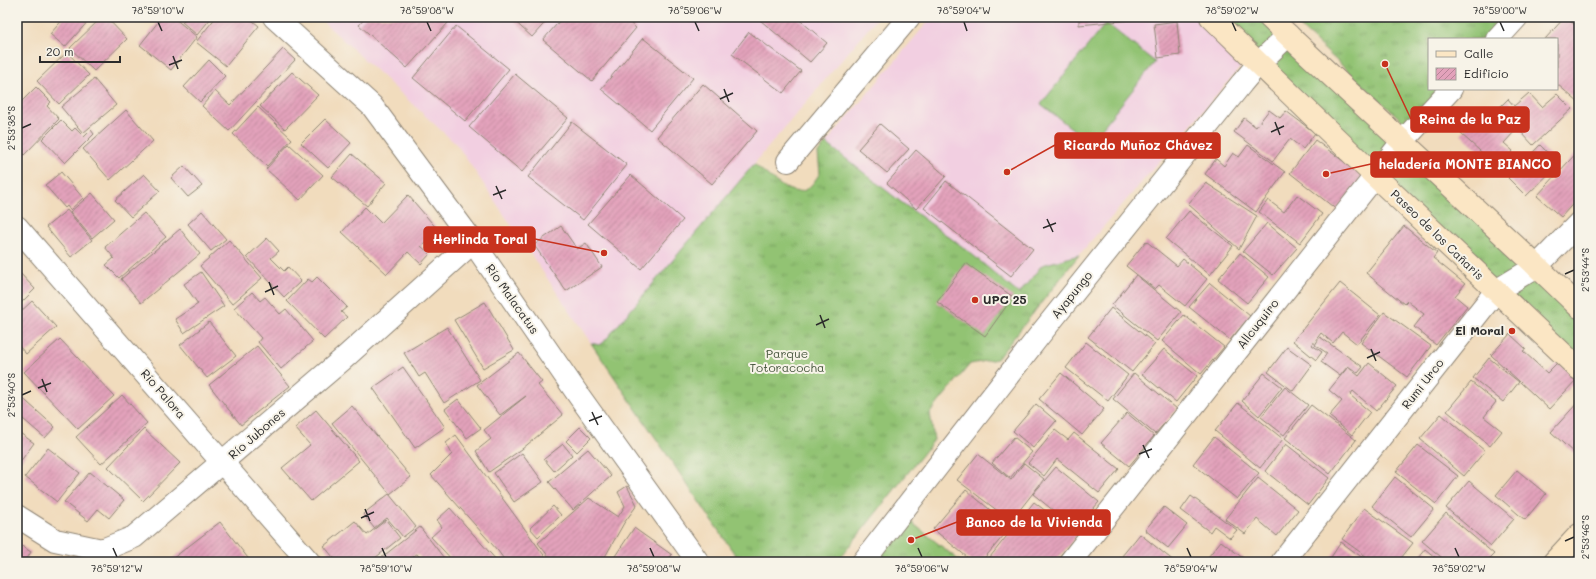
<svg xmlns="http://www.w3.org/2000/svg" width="1596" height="579" font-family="Mali,sans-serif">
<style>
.built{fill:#f2cfe1}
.grass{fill:url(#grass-tufts);stroke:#5e774f}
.garden{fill:#92c373;stroke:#5e774f}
.building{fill:url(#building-hatch)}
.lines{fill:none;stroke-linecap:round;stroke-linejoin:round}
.street-casing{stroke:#8e8474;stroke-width:24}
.secondary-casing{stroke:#8e8474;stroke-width:24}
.street{stroke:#fff;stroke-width:22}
.secondary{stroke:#fbe6c4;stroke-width:22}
.ticks{fill:none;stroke:#2b2b2b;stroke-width:1.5}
.poi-dot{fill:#c8321e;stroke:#f7f3e8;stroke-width:1.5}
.labels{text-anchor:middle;stroke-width:4;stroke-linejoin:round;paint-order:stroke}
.street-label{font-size:12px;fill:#2b2b2b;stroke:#f7f3e8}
.poi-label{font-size:12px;font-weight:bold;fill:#2b2b2b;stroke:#f7f3e8;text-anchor:start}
.park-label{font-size:12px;fill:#4a5941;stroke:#f7f3e8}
.leader{fill:none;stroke:#c8321e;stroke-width:1.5}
.callout-dot{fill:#c8321e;stroke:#f7f3e8;stroke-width:1.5}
.callout{fill:#c8321e;stroke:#c8321e;stroke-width:1.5}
.callout-label{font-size:13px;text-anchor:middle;font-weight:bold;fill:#fff}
.neatline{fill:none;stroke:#2b2b2b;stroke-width:1.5}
.ticks-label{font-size:10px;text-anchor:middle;fill:#2b2b2b}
</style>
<defs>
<pattern id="grass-tufts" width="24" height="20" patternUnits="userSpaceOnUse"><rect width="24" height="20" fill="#92c373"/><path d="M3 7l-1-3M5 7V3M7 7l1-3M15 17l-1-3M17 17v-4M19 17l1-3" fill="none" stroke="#779f5f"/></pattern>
<pattern id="building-hatch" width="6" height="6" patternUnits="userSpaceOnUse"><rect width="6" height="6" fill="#e3a2bb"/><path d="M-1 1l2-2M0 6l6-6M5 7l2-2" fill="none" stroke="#b88498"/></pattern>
</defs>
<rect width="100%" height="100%" fill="#f7f3e8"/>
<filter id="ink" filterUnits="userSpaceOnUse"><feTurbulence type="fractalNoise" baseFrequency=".025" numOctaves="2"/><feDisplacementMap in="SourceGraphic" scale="8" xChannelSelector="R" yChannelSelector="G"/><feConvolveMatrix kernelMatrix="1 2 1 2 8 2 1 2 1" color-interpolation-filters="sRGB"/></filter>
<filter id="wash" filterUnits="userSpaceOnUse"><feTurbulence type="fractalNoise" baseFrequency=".012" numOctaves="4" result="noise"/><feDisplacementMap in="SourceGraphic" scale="16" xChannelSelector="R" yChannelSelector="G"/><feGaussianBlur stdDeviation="0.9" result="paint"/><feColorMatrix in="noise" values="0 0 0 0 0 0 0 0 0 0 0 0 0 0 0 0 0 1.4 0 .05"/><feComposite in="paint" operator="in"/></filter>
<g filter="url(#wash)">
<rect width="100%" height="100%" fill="#f1dcbd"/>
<path class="built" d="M318 17H878L603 343 599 345 591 343 457 145Z
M932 17H1197L1242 60 1244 63 1079 255 1042 265 1019 294 967 250 901 202 826 143Z"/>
<path class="grass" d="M1217 17H1263L1282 35 1259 59Z
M1289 17H1511L1490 39H1429V89H1444L1409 127Z
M1287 41 1396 142 1375 171 1264 65Z
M826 143 901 202 967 250 1019 294 1042 265 1079 255 997 359 970 364 930 413 934 440 837 562H740L591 343 599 345 603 343 754 164C766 173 789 198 805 190 812 186 816 179 820 173L818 153Z
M1404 148 1529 265 1497 285 1380 175Z
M1536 271 1579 313V363L1502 291Z
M905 517 961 562H871Z"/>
<path class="garden" d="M1106 23 1155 62 1090 143 1041 104Z"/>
<g id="blocks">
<path class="building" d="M65 17H92L65 47 50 34Z
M102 17H106L127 39 94 71 70 48Z
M162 17H173L197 37 171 70 140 45Z
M187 17H212L197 35 182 22Z
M216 17H248L259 26 226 66 196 42Z
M366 17H441L448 23 407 68 359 25Z
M510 17H550L532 37Z
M563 17H623L636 28 592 81 543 40Z
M762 17H796L827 43 810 62 760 20Z
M1079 17H1152L1153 18 1079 25Z
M1565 17 1579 28V103L1557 84V39H1545Z
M1177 21 1180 55 1158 58 1154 24Z
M456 26 509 69 465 121 413 78Z
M749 32 801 71 783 93 732 54Z
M643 38 693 78 650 130 601 89Z
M283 49 295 60 229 131 202 106 215 91 230 105Z
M67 52 89 75 59 104 37 81Z
M209 60 225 76 200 102 184 87Z
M292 72 318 95 285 129 260 106Z
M515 74 568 118 522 172 469 127Z
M94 79 116 105 83 133 61 107Z
M703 84 757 131 712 184 657 137Z
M36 87 51 102 47 106 59 119 24 155 17 148V102L19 104Z
M1529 93 1542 107 1557 94 1572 109 1533 145 1499 108 1508 99 1514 106Z
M1488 106 1515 131 1504 143 1513 151 1498 167 1461 134Z
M258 107 292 139 267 166 233 134Z
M126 110 153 141 110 180 83 149Z
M1269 110 1280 118 1286 111 1315 133 1303 149 1290 139 1273 161 1234 132 1244 118 1256 127Z
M325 119 351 143 328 168 301 143Z
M61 120 72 131 75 128 84 137 91 130 94 134 65 163 42 139Z
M572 122 627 165 583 220 528 177Z
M880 124 909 149 887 173 858 149Z
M1315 140 1363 176 1337 210 1290 173Z
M289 144 323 175 300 200 266 169Z
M1248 145 1285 172 1256 212 1205 174 1216 159 1224 166 1233 153 1239 157Z
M1540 145 1559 164 1526 196 1508 178Z
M916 150 946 176 916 209 887 183Z
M1579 150V197L1561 217 1537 196Z
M352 154 386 183 367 206 332 177Z
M184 166 202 186 188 197 171 178Z
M61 172 83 198 70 210 67 206 65 208 45 185Z
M144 174 160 191 131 217 115 200Z
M631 175 683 220 641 269 588 224Z
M946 181 1033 249 1011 276 924 208Z
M1206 183 1257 216 1239 249 1188 204Z
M92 193 114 219 92 238 70 212Z
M408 195 438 230 421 246 430 254 421 264 408 252 387 274 342 232 365 207 381 223Z
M1297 195 1322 214 1300 243 1259 212 1268 200 1284 212Z
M67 210 92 240 71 257 46 227Z
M202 211 226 239 211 251 188 224Z
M1189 211 1233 246 1210 275 1166 239Z
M144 213 166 237 119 278 106 265 114 258 105 247Z
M1267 223 1297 248 1273 275 1243 251Z
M561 226 577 249 586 243 602 267 566 291 534 245Z
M1404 226 1437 253 1433 258 1465 284 1455 296 1467 306 1436 345 1414 327 1424 314 1407 301 1404 304 1366 273Z
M180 229 200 254 141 303 121 279Z
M267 238 279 251 271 258 284 271 288 267 301 281 284 297 247 257Z
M229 240 262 278 232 304 200 266Z
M1146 241 1177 266 1183 259 1207 279 1185 306 1159 285 1155 289 1126 266Z
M1240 253 1269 277 1247 303 1218 279Z
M966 263 1013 297 985 336 937 302Z
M17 270 35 289 17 307Z
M201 272 224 306 184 333 175 319 198 304 184 284Z
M1136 275 1181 312 1157 341 1112 305Z
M317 277 347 307 341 312 347 317 324 339 287 301 308 279 312 282Z
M1210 283 1250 316 1230 340 1189 307Z
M1340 283 1380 315 1357 344 1342 332 1333 343 1321 333 1312 345 1322 352 1316 360 1293 341Z
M252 292 260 301 265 297 280 314 286 309 313 341 281 369 258 342 261 338 234 308Z
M32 301 56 327 26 354 17 344V315Z
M485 302 514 350 483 368 454 320Z
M1111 308 1155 344 1132 372 1088 337Z
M1384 312 1431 346 1407 377 1361 343Z
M1184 315 1224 347 1201 374 1162 341Z
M209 322 236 356 207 378 180 345Z
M447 327 480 380 444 403 425 373 419 377 404 353Z
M1510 334 1526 349 1523 351 1547 373 1558 362 1577 379 1549 409 1491 355Z
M1320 337 1363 367 1358 373 1348 366 1340 376 1321 362 1327 353 1315 345Z
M60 339 114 396 78 429 24 372Z
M1086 342 1128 375 1108 401 1066 368Z
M257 346 290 386 241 425 209 385Z
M1287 347 1312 365 1293 391 1268 372Z
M1164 349 1197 376 1176 402 1142 374Z
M519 353 542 382 538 385 563 415 522 449 489 472 476 451 491 439 484 430 526 396 500 415 477 385Z
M1489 358 1519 382 1503 402 1473 378Z
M1369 363 1397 386 1376 411 1353 391 1350 395 1370 412 1352 435 1329 416 1342 401 1329 390 1348 367 1359 376Z
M403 367 445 427 415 448 373 388Z
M1061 373 1104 409 1082 435 1039 399Z
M1134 373 1177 409 1155 434 1113 399Z
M1264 373 1282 387 1259 416 1242 401Z
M1471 382 1496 402 1484 417 1502 431 1490 446 1447 411Z
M1285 387 1308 405 1284 435 1261 417Z
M18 394 55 427 45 438 23 419 18 425 17 424V395Z
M122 395 147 423 101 464 76 437Z
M458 399 481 428 467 438 445 409Z
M1579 401V452L1576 455 1551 432Z
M1238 403 1283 439 1260 468 1215 431Z
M1036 404 1056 421 1033 448 1013 431Z
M1311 405 1356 440 1330 474 1285 438Z
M352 406 411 477 390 494 332 423Z
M316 410 359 461 311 501 282 468 310 445 295 428Z
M1127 413 1154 436 1129 466 1101 443Z
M1441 414 1485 451 1464 476 1420 439Z
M580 427 591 438 577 452 566 441Z
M144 429 180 463 143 501 108 467Z
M1055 430 1068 440 1074 433 1119 469 1099 493 1057 459 1044 476 1028 463Z
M17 431 34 443 17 466Z
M456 435 549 562H506L498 551 431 475 452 454 446 443Z
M1014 437 1032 452 1010 478 992 463Z
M1214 437 1259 473 1237 499 1193 464Z
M563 444 572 455 554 471 544 459Z
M1286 444 1329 478 1308 505 1265 471Z
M1418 445 1458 476 1436 504 1396 472Z
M48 448 80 473 57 502 25 477Z
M588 449 611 476 573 510 549 482Z
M522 453 543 482 514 502 494 473Z
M978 454 1011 480 1024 463 1044 479 1011 521 957 480Z
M1056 467 1099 502 1076 529 1033 494Z
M1517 470 1546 494 1525 520 1496 495Z
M90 472 124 500 109 518 98 509 88 521 64 502Z
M1395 477 1434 509 1411 537 1372 506Z
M1258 478 1298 510 1277 536 1257 519 1245 534 1225 519Z
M1469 481 1514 519 1491 546 1446 508Z
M627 486 637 505 624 523 602 562H553L538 543 589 498 618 517 625 506 618 492Z
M966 490 1011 527 981 562H973L933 529Z
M389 494 416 527 403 537 387 518 374 528 363 514Z
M1191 496 1237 530 1230 538 1214 526 1210 532 1181 510Z
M1034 502 1077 535 1055 562H986Z
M553 506 561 515 538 537 530 528Z
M1164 507 1187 525 1168 548 1145 530Z
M450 508 498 562H473L471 560 468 562H454L431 537 442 527 437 520Z
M1364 508 1413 543 1398 562H1374L1342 539Z
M1446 513 1494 554 1486 562H1447L1422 541Z
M386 520 400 538 370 562H337L324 546 355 521 367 535Z
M220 522 251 562H168Z
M420 527 447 562H424L417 554 413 556 417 562H376Z
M634 528 672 555 665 562H611Z
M1140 534 1175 562H1117Z
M1221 541 1248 562H1204Z
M1341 542 1367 561 1366 562H1328Z
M17 543 31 552 25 562H17Z
M1425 549 1441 562H1415Z"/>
</g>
</g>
<g filter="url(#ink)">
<use href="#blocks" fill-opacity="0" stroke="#8e8474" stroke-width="1"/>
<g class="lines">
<defs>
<path id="street" d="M274 17 372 106 473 242 579 396 698 562
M1497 39 1517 17
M788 161 909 17
M17 227 309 562
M17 516 55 540 102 550 134 537 342 360 473 242
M863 562 1039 336 1242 83 1258 64 1288 35
M1070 562 1402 142 1451 89
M1282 562 1496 291 1537 266 1579 223"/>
<path id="secondary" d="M1211 17 1375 176 1579 369
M1269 17C1371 115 1478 208 1579 307
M1554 562 1579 535"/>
</defs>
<use href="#street" class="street-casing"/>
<use href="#secondary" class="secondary-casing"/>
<use href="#street" class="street"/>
<use href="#secondary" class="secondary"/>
</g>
</g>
<path class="ticks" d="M158 22 162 31M427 22 431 31M695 22 699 31M964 22 967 31M1232 22 1236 31M1500 22 1504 31M173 56 178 69M169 65 182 60M724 89 729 102M720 99 733 93M1275 122 1280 135M22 128 31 124M1271 132 1284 126M496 186 502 199M493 195 506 190M1047 219 1053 232M1043 228 1056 223M1565 274 1574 270M269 282 274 295M265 292 278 286M820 315 825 328M816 325 829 319M1371 349 1376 361M1367 358 1380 352M42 379 47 392M38 388 51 383M22 395 31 391M592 412 598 425M589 421 602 416M1143 445 1149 458M1139 454 1152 449M365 509 370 521M361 518 374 512M1565 541 1574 537M113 548 117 557M382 548 386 557M650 548 654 557M918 548 922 557M1187 548 1191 557M1455 548 1459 557"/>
<g class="poi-dot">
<circle cx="975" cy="300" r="4"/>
<circle cx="1512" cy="331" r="4"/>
</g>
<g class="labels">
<g class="street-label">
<text transform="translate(1437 235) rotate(44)" y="4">Paseo de los Cañaris</text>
<text transform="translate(1072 295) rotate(-51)" y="4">Ayapungo</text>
<text transform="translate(512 299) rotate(55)" y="4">Río Malacatus</text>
<text transform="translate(1258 324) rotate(-52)" y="4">Allcuquiro</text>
<text transform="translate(1423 384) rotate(-52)" y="4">Rumi Urco</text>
<text transform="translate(163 394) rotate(49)" y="4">Río Palora</text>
<text transform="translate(257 434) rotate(-41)" y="4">Río Jubones</text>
</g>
<g class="poi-label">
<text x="983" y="304">UPC 25</text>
<text x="1504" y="335" text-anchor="end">El Moral</text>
</g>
<g class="park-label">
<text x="787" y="358">Parque<tspan x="787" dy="14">Totoracocha</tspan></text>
</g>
</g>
<path class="leader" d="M1385 64L1411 119M1007 172L1055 145M1326 174L1371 164M604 253L535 239M911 540L957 522"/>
<g class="callout-dot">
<circle cx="1385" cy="64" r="4"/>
<circle cx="1007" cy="172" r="4"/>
<circle cx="1326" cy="174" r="4"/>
<circle cx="604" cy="253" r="4"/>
<circle cx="911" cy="540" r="4"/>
</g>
<g class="callout">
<rect x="1411" y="107" width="118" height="25" rx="4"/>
<rect x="1055" y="133" width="165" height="25" rx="4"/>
<rect x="1371" y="152" width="189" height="25" rx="4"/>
<rect x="424" y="227" width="111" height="25" rx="4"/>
<rect x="957" y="510" width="153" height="25" rx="4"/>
</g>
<g class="callout-label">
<text x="1470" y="124">Reina de la Paz</text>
<text x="1138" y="150">Ricardo Muñoz Chávez</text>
<text x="1465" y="169">heladería MONTE BIANCO</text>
<text x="480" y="244">Herlinda Toral</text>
<text x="1034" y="527">Banco de la Vivienda</text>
</g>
<rect width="1596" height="579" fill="none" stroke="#f7f3e8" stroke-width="44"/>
<rect x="1428" y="38" width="130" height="52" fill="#f7f3e8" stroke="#a5a39c"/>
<rect x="1436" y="51" width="20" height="6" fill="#fbe6c4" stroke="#a5a39c"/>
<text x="1464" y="58" font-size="12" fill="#2b2b2b">Calle</text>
<rect x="1436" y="68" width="20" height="12" fill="url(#building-hatch)" stroke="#a5a39c"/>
<text x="1464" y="78" font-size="12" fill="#2b2b2b">Edificio</text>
<path d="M40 56v6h80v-6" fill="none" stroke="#2b2b2b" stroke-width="2"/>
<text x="46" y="56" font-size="12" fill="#2b2b2b" stroke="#f7f3e8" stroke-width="3" paint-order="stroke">20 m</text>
<rect x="22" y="22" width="1552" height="535" class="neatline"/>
<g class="ticks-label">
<text x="158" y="14">78°59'10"W</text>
<text x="427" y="14">78°59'08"W</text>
<text x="695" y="14">78°59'06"W</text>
<text x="964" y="14">78°59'04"W</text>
<text x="1232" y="14">78°59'02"W</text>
<text x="1500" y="14">78°59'00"W</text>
<text transform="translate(11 128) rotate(-90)" y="4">2°53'38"S</text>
<text transform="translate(1585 270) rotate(-90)" y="4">2°53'44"S</text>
<text transform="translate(11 395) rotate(-90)" y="4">2°53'40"S</text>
<text transform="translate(1585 537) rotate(-90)" y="4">2°53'46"S</text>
<text x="117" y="572">78°59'12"W</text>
<text x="386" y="572">78°59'10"W</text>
<text x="654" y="572">78°59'08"W</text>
<text x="922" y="572">78°59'06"W</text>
<text x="1191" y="572">78°59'04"W</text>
<text x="1459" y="572">78°59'02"W</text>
</g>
</svg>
